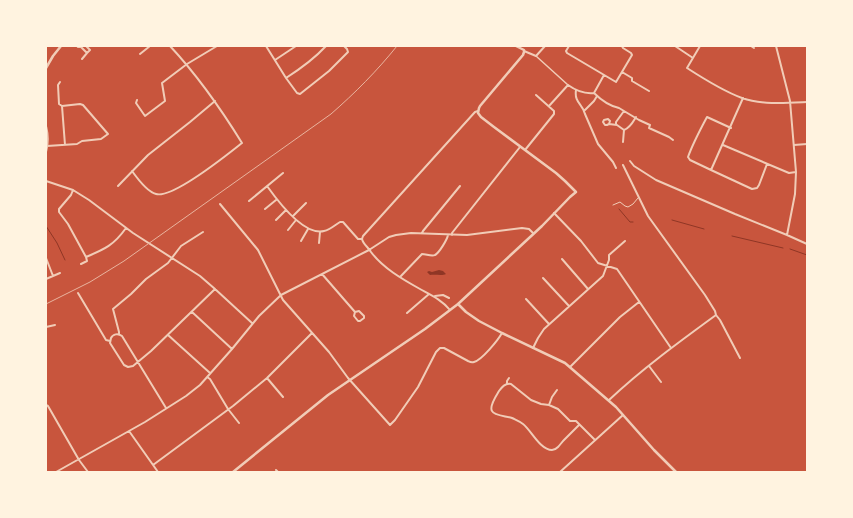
<svg xmlns="http://www.w3.org/2000/svg" width="853" height="518" font-family="'Archivo Narrow',sans-serif">
<style>
.water{fill:#8f3625}
.lines{fill:none;stroke-linecap:round;stroke-linejoin:round}
.stream{stroke:#8f3625;stroke-width:1}
.service{stroke:#f1ccb7;stroke-width:1}
.pedestrian{stroke:#f1ccb7;stroke-width:1.5}
.minor{stroke:#f1ccb7;stroke-width:2}
.tertiary{stroke:#f1ccb7;stroke-width:2.5}
.rail{stroke:#e9b49f;stroke-width:1}
</style>
<rect width="100%" height="100%" fill="#c8553d"/>
<path class="water" d="M439 270 443 271 446 274C442 276 435 274 430 275L427 272 429 271 432 272Z"/>
<g class="lines">
<path class="stream" d="M619 209 630 222H633
M672 220 704 229
M46 226 57 243 65 260
M732 236 783 248
M790 249 807 255"/>
<path class="service" d="M613 205 620 202 625 206 628 207 633 204 638 198"/>
<path class="pedestrian" d="M536 56 568 85"/>
<path class="minor" d="M77 46 78 47H81L87 53 90 50 86 46
M266 46 286 78 297 93 300 94 329 71 348 52 347 49 344 46
M569 46 566 51 567 53 616 82 632 55 631 53 623 48 622 46
M675 46 693 58
M700 46 687 68C704 79 723 91 742 98 761 105 787 103 807 102
M751 46 754 48
M776 46 790 101 796 172 795 194 787 235
M524 51 536 56 545 46
M140 54 150 46
M82 59 87 53
M275 60 296 46
M622 72 632 78V81L649 91
M286 78C300 69 314 59 326 46
M60 82 58 85 59 104 62 106
M576 90C574 103 583 104 585 114L598 144 613 162 616 168
M594 93 604 75
M137 100 136 103 145 116 165 101 162 83 187 64 217 46
M549 106 568 85C575 90 585 94 594 93 600 99 610 106 619 108L639 120 650 125 649 128 669 137 673 140
M585 110 594 101 597 96
M609 124 607 125H605L603 122 604 120 608 119 610 121 609 124 617 125 624 130 623 142
M616 124V122L624 111
M731 128 707 117C700 130 693 143 688 157L690 160 711 170 743 98
M624 130C630 128 633 122 636 117
M723 145 789 173 796 172
M794 145 807 144
M47 146 77 144 82 141 101 139 108 134 83 105 80 104 62 106 65 145
M525 150 554 114V111L536 95
M630 161 634 166 656 180 735 214 787 235 807 244
M623 165 648 216 705 295 715 311 716 315 720 320 740 358
M711 170 752 189 757 188 759 185 767 164
M132 171C137 178 148 192 156 194 173 199 228 154 242 143 221 109 198 76 170 46
M46 181 73 190 89 200 133 233 200 276 215 289 252 323
M118 186 148 155 190 122 215 101
M267 186C277 200 304 236 324 231 330 230 335 225 340 222H343L358 239H362C363 244 368 247 371 252 383 268 402 279 420 289 431 295 442 300 450 310
M73 190 71 195 59 209V212L68 224 86 257 87 261 81 264
M249 201 283 173
M220 204 258 250 283 300 329 352 348 378 390 425 395 420 418 387 436 352 440 348H444L468 361C470 362 471 363 474 362 482 360 498 340 502 333
M265 209 276 200
M554 213 581 241 598 263 617 269 671 348
M293 216 306 203
M276 220 286 210
M288 230 296 220
M422 233 423 231 460 186
M452 235V233L520 147
M362 239 363 236 475 112 478 111
M301 241 308 229
M319 243 320 232
M86 257C105 249 114 245 126 228
M46 258 53 276
M562 259 588 289
M322 274 355 312 359 311 364 316V318L360 321H358L354 316 355 312
M400 277 422 254C426 254 432 257 435 255 439 253 447 240 448 235
M543 278 569 306
M46 279 60 273
M78 293 106 340 110 341
M435 296 443 295 449 298
M526 299 549 324
M192 312 232 349
M407 313 429 294
M46 327 55 325
M119 334V332L113 309 131 294 146 279 168 263 181 246 203 232
M168 335 210 373
M533 348 538 338 544 329 603 276 609 260V255L625 241
M649 366 661 382
M570 367 620 317 639 302
M207 377 210 379 228 409 239 423
M267 378 283 397
M507 384V381L509 378
M609 400C642 369 679 342 716 315
M46 405 48 406 79 460 88 472
M549 405 552 397 557 390
M166 408 122 336C118 333 113 334 111 338L110 343 124 365 128 367 133 366 151 351 215 289
M579 425C574 430 569 435 564 440 562 442 560 445 558 447 556 449 555 450 552 450 540 450 531 430 523 424 519 421 516 420 512 418 507 416 494 416 492 411 489 406 496 396 499 391 502 387 505 383 511 384L531 400 541 404 549 405 558 409 570 421H576L595 440
M129 431 158 472
M153 465 233 406 267 378 312 333
M276 470 278 472
M56 472 145 422 186 396 200 385 232 349 259 316 281 295 369 250 389 237 396 235 411 233 467 235 522 228 529 229 533 233
M560 472 623 415"/>
<path class="tertiary" d="M46 68 53 56 61 46
M46 127C48 135 48 143 46 151
M458 304 466 312 479 321 502 333 565 363 616 407 654 450 676 472
M233 472 328 395 425 329 458 304 542 226 570 197 576 192 565 181 556 173 494 127 481 117 478 113 479 108 480 106 523 55 524 52V50L516 46"/>
<path class="rail" d="M46 304 90 282 124 261 331 114C355 93 377 71 397 46"/>
</g>
<rect width="853" height="518" fill="none" stroke="#fff3e0" stroke-width="94"/>
</svg>
